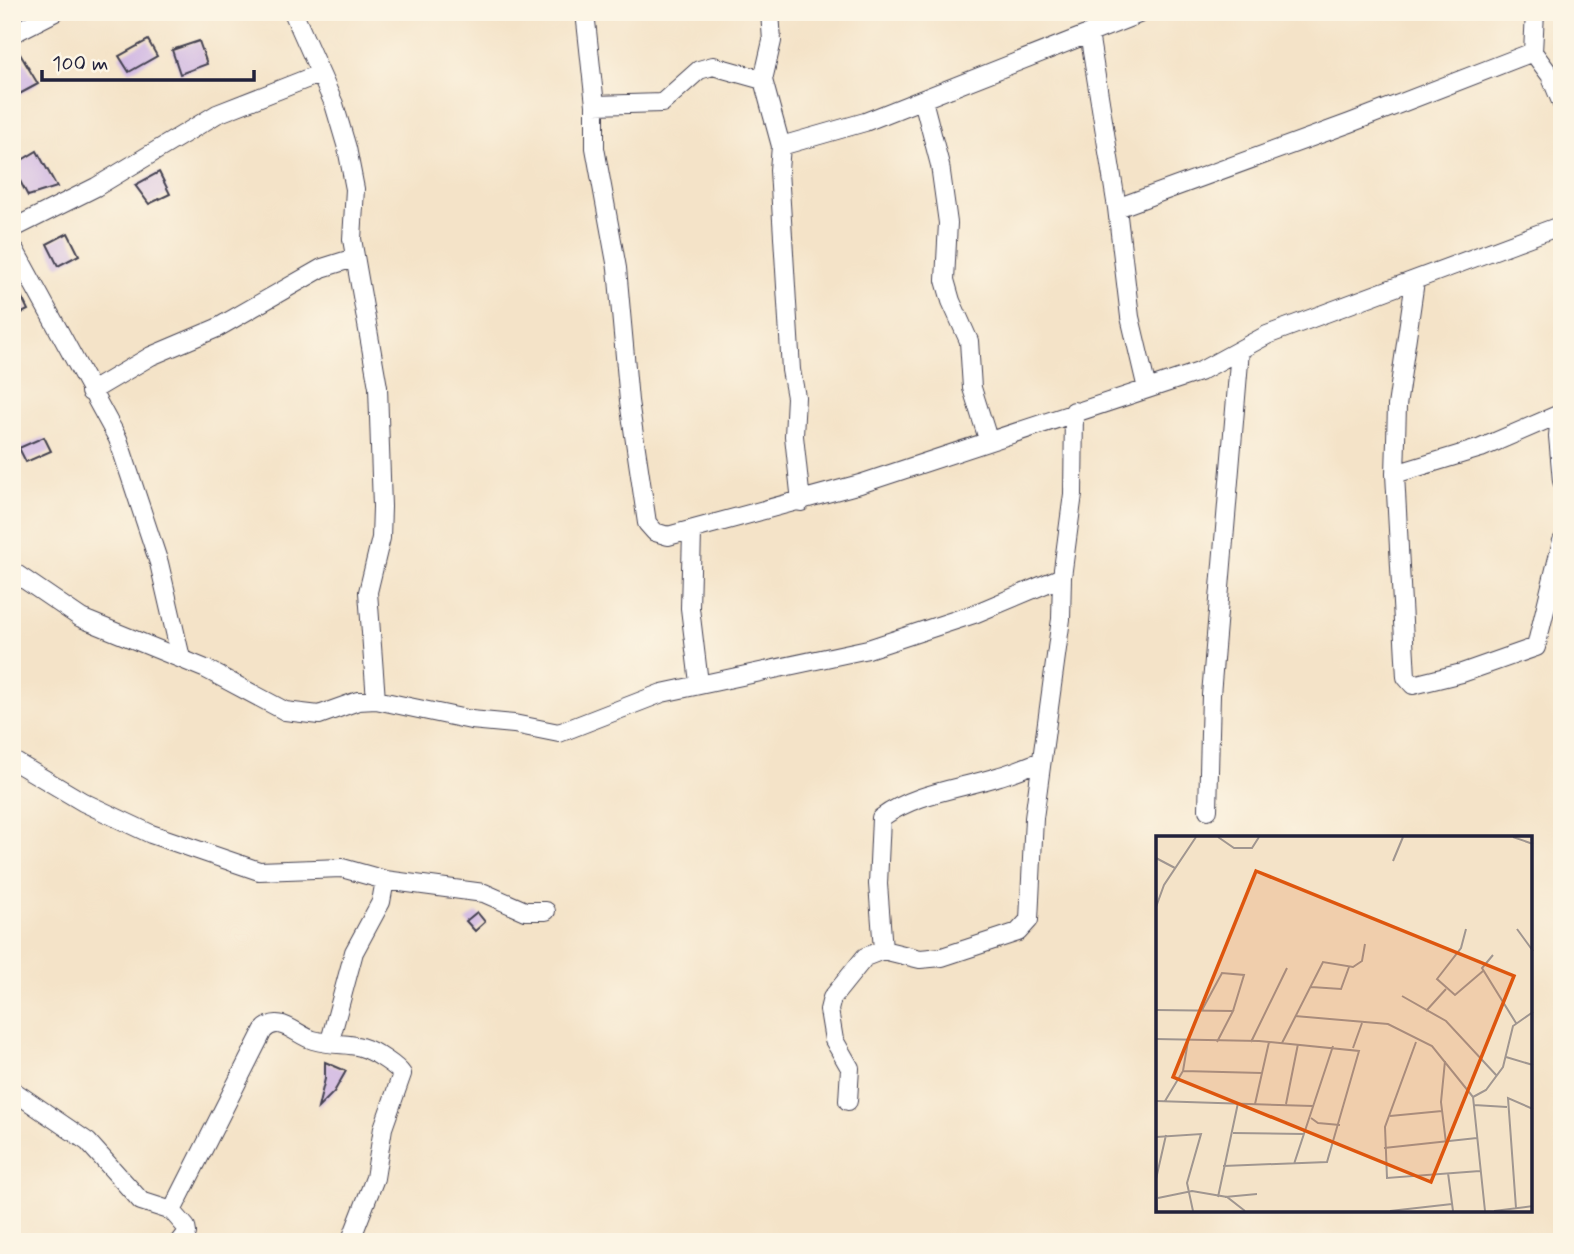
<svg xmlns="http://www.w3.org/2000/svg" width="1574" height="1254" font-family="Mynerve,sans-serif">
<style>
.building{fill:#d0b7e3}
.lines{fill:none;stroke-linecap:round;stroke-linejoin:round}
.minor-casing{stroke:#423f50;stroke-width:20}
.minor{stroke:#fff;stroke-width:18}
.inset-road{fill:none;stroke:#a09690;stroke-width:2}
.view{fill:#de560e;fill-opacity:0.15;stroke:#de560e;stroke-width:3.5}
.inset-edge{fill:none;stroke:#22223b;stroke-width:3.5}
</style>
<rect width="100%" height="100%" fill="#fcf5e5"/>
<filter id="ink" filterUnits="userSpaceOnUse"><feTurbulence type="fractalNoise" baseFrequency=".0143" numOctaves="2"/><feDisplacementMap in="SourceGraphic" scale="14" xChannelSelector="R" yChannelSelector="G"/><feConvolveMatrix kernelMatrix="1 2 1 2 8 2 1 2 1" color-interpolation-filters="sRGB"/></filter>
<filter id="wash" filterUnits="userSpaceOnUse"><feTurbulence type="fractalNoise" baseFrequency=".00686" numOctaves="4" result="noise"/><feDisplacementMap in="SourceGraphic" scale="28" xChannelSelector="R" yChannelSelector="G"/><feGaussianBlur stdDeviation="1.57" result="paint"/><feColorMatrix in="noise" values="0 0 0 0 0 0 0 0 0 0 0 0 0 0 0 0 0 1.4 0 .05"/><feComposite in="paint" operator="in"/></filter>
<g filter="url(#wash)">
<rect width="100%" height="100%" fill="#f4e3c8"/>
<g id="blocks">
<path class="building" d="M148 40 157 56 129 72 119 56Z
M199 41 207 64 180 74 172 50Z
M20 54 38 84 12 98V58Z
M37 151 57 187 28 196 12 166Z
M159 172 170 194 149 204 135 185Z
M68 233 79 255 58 266 47 244Z
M12 277 28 310 12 318Z
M44 437 51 451 26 462 19 448Z
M477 912 485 922 475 931 466 921Z
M325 1062 346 1071 334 1092 318 1108 325 1079Z"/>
</g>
</g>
<g filter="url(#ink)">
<use href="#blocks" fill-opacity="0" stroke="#423f50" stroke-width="2"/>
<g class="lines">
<defs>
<path id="minor" d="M293 12 334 104 347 148 355 189 352 239 378 387 382 507 381 538 368 592 376 700
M585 12 595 105V148L617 268 629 401 647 523 655 532 668 536 860 484 1199 372 1267 335 1562 225
M770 12 772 41 763 80 781 146 779 170 791 370 796 397 794 436 801 502
M1535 12 1533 52 1550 75 1562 104
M1089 33 1117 208 1130 317 1147 389
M12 34 55 12
M923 100 940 165 948 223 945 280 951 301 969 341 972 388 988 439
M595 105 662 103 699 70 713 66 763 80
M781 146 865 122 1144 12
M1117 208 1350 123 1533 52
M12 229 96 187 217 114 319 74
M12 245 118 439 159 563 181 658
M1415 281 1397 406 1395 474 1481 448 1562 413
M90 392 151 356 217 328 322 268 354 258
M1560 413 1558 436 1562 481
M1395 474 1406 677 1413 685 1462 673 1536 647 1562 541
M692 532 690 608 699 683
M12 571 81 618 206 669 285 711 319 715 358 701 376 700 471 720 514 724 559 733 662 693 868 649 974 614 1062 577
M12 760 83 802 151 834 259 871 342 868 385 880 484 893 525 911H546
M1208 810 1211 695 1240 350
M883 950 878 884 881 818C917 792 960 789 1000 776 1014 772 1028 766 1041 761
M330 1041 354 952 381 902 385 880
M12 1090 88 1142 141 1201 172 1211 186 1227 187 1233 180 1242
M848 1101 850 1068 834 1040 829 1010 832 998 865 957 883 950 920 959 942 957 1018 932 1029 920 1034 818 1061 619 1062 577 1073 494 1074 411
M172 1211 263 1031C279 1013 296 1035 313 1040 346 1049 352 1037 386 1060 392 1064 398 1068 402 1074L383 1128 375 1178 350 1242"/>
</defs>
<use href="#minor" class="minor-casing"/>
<use href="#minor" class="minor"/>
</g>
</g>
<g transform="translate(1156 836)">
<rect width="376" height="376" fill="#f4e3c8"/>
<path class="inset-road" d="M62 1 78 12H96L103 1M357 1 377 8M0 22 19 32M237 25 247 1M0 71 8 49 40 1M310 93 305 112 281 143 299 159 327 135M361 93 377 115M337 119 326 132 360 187M155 151 185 153 193 131M246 160 290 185 341 240M0 174 77 175 61 206M46 174 66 137 88 139 77 175M270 175 290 153M139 180 232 188 276 210 317 261 329 375M0 203 103 205 203 215 171 326 67 330M95 206 131 132M260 206 229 291 231 342 324 335M126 207 167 126 197 131 206 125 209 108M197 212 206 187M350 221 377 229M289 225 285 266 290 307M27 235 106 237M317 261 330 254 347 231 357 190 377 176M0 265 157 270M9 265 27 235 32 205M99 268 113 206M130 268 142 208M318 269 351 271M234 280 286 275M155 282 162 287 184 289M77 297 148 298M0 301 45 298 31 347 37 375M228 312 321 302M138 328 177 210M292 337 297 375M0 343 10 299M0 353 1 375M62 361 82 267M69 361 101 358M2 362 36 355 71 361 89 375M360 372 352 262 377 273M234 375 296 368M338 375 377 370"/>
<path class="view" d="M100 35 358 140 275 346 17 241Z"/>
<rect width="376" height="376" class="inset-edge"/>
</g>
<rect width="1574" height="1254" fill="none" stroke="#fcf5e5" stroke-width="42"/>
<path d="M42 70v10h212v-10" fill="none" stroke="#22223b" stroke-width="3.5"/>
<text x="52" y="70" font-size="21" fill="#22223b" stroke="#fcf5e5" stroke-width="5" paint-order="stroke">100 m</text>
</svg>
